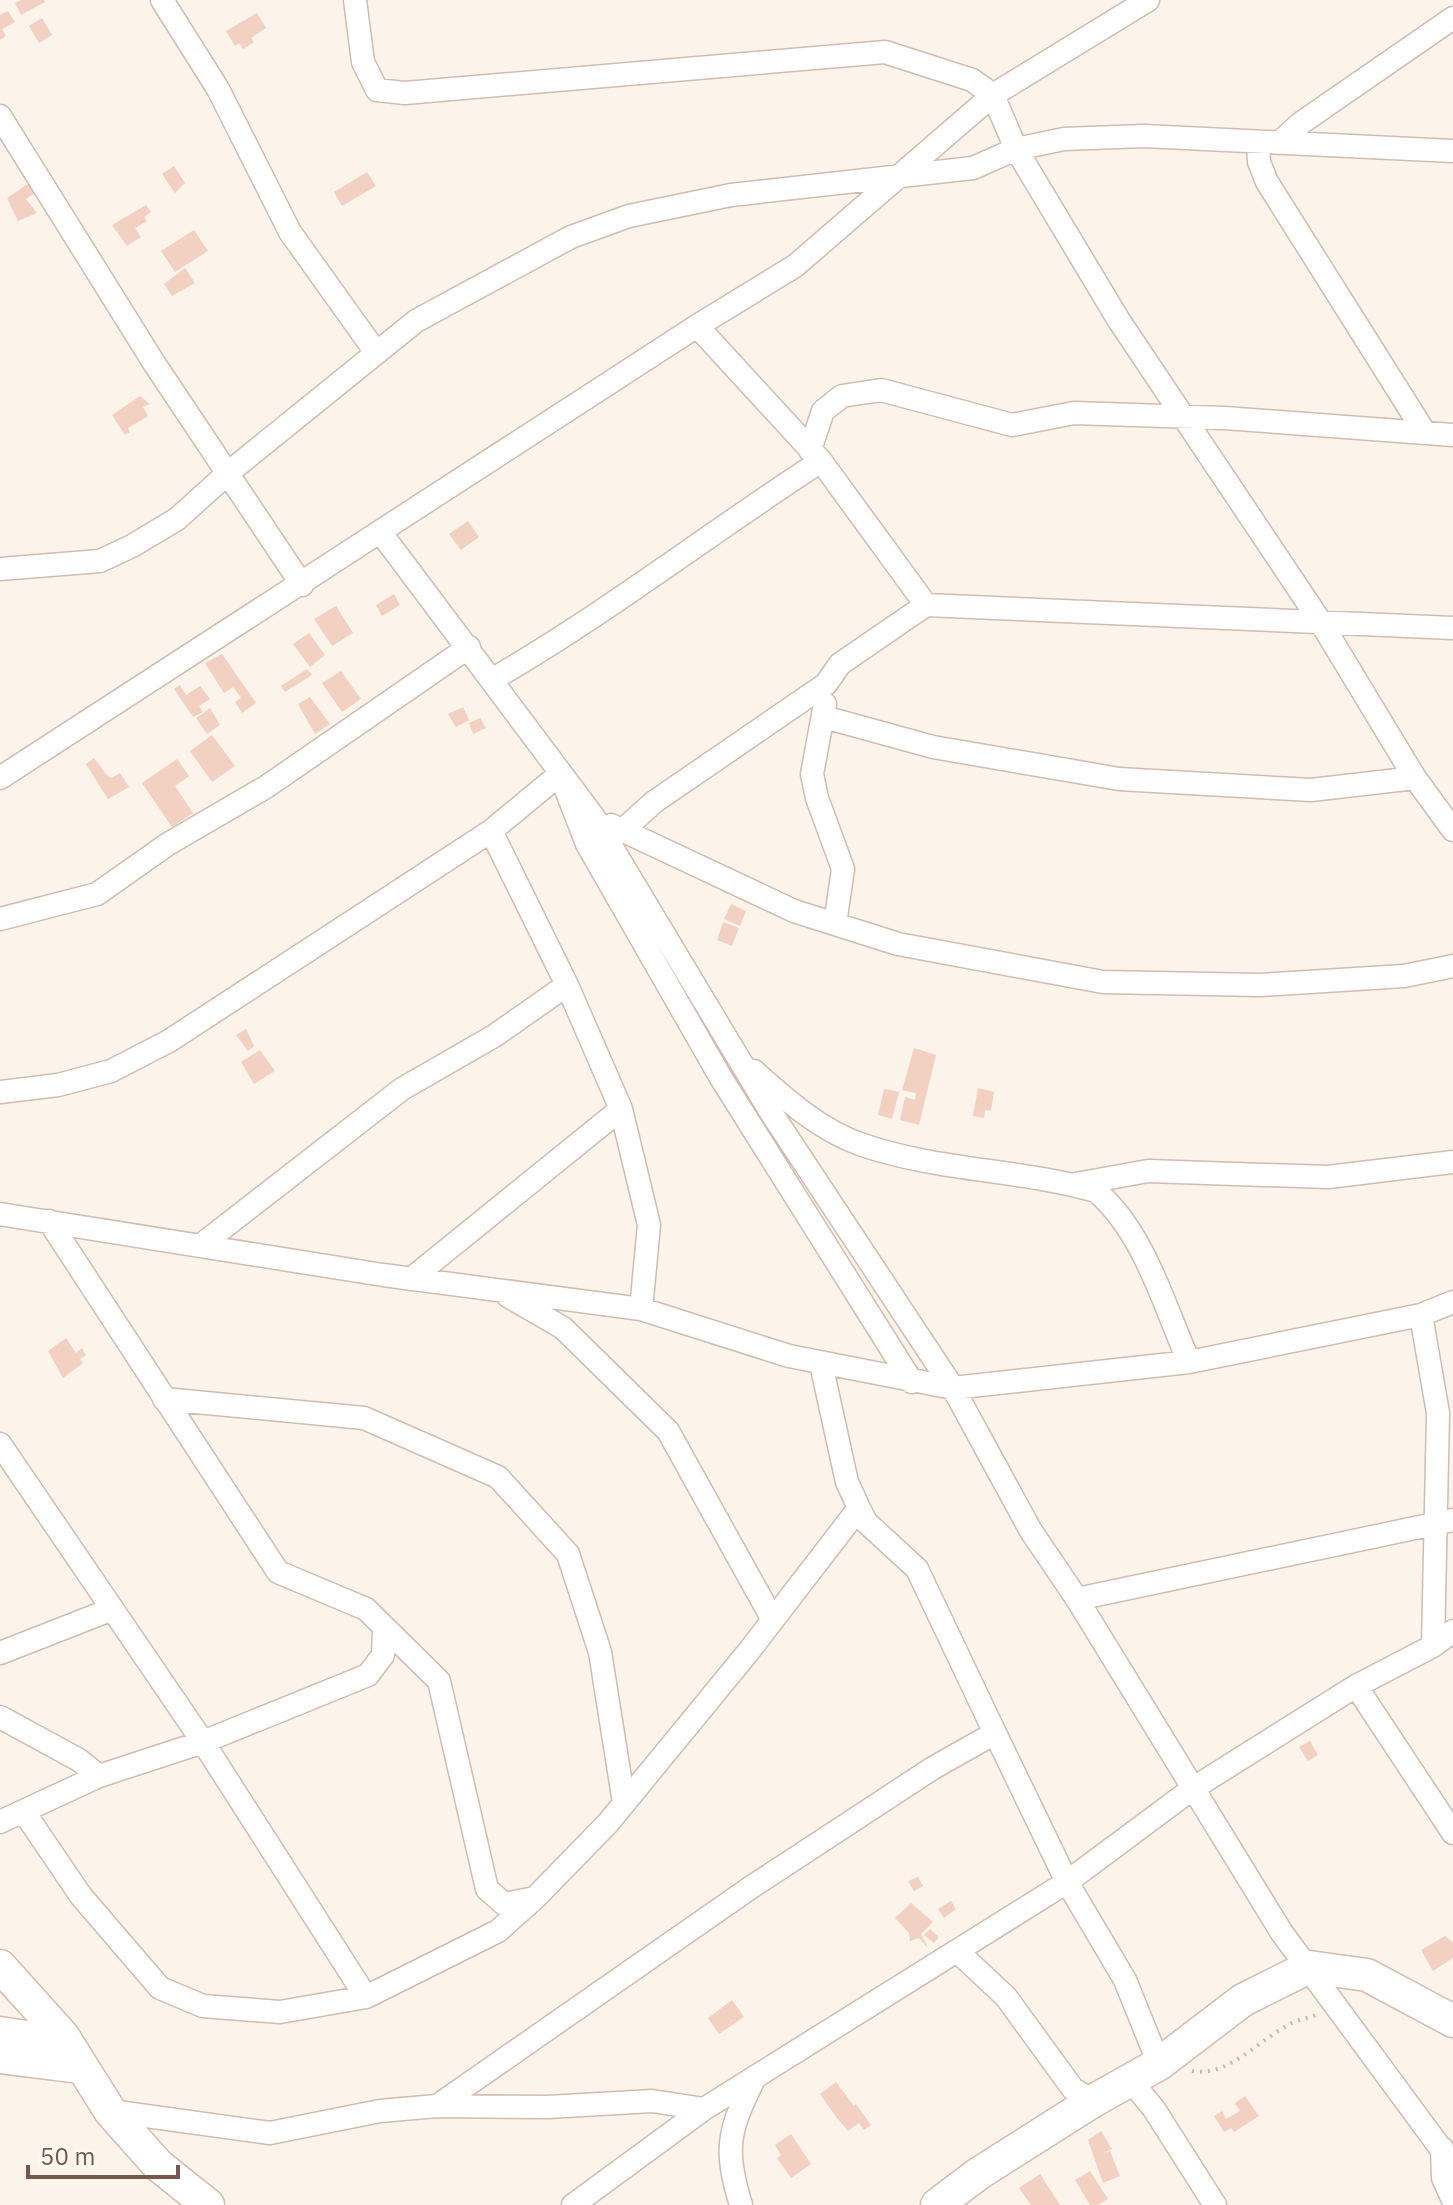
<svg xmlns="http://www.w3.org/2000/svg" width="1453" height="2205" font-family="'IBM Plex Sans',sans-serif">
<style>
.building{fill:#f2d0c2}
.lines{fill:none;stroke-linecap:round;stroke-linejoin:round}
.street-casing{stroke:#d1bcb1;stroke-width:25}
.secondary-casing{stroke:#d4bcaf;stroke-width:35}
.path{stroke:#d7b3a4;stroke-width:4;stroke-dasharray:2 6;stroke-linecap:butt}
.street{stroke:#fff;stroke-width:22}
.secondary{stroke:#fff;stroke-width:32}
</style>
<rect width="100%" height="100%" fill="#fcf3ea"/>
<path class="building" d="M21 0H44L45 2 21 15 15 3Z
M8 11 15 22 2 29 6 36 0 40V15Z
M257 13 266 28 251 38 254 42 243 49 239 43 235 46 226 31Z
M42 18 52 35 39 43 29 26Z
M174 166 185 183 175 193 162 174Z
M367 172 376 186 342 206 334 192Z
M32 181 38 191 26 199 37 213 18 221 7 198Z
M146 205 151 212 144 217 147 221 135 228 141 237 127 246 112 225Z
M194 230 208 251 175 272 161 251Z
M185 268 195 283 172 296 164 284Z
M140 396 150 404 143 407 148 416 128 428 130 432 125 435 112 415Z
M468 521 479 537 461 550 449 534Z
M394 594 400 605 382 616 376 605Z
M336 606 353 633 332 646 314 619Z
M309 633 325 655 310 667 293 644Z
M222 654 256 703 242 713 235 702 241 698 233 687 224 693 205 663Z
M307 669 312 675 285 692 281 686Z
M341 671 361 699 342 712 322 683Z
M180 685 186 695 200 686 210 699 199 706 203 712 193 717 174 689Z
M310 697 330 724 315 734 298 704Z
M463 707 469 720 456 727 448 714Z
M210 708 220 725 207 734 196 718Z
M480 718 486 728 473 734 469 723Z
M212 735 235 766 212 782 190 751Z
M94 758 106 774 111 778 120 773 129 787 108 799 86 764Z
M177 759 189 776 175 786 193 813 172 827 142 783Z
M731 904 746 911 740 926 724 919Z
M723 922 739 928 732 946 717 940Z
M246 1029 254 1046 248 1051 236 1035Z
M914 1048 936 1055 919 1125 900 1120 905 1097 915 1100 916 1093 902 1090Z
M260 1050 275 1071 254 1084 241 1062Z
M978 1088 994 1092 991 1111 985 1110 984 1118 973 1116Z
M884 1089 899 1092 892 1119 878 1115Z
M66 1338 76 1353 82 1348 86 1355 80 1359 83 1363 63 1378 48 1351Z
M1310 1741 1318 1755 1308 1761 1299 1747Z
M918 1877 923 1886 914 1891 908 1881Z
M951 1901 956 1909 944 1918 938 1909Z
M911 1903 933 1922 921 1934 928 1948 919 1938 910 1941 909 1933 895 1918Z
M930 1929 939 1937 934 1943 924 1935Z
M1445 1936 1453 1943V1958L1433 1971 1421 1950Z
M732 2000 744 2017 719 2034 708 2018Z
M836 2082 854 2106 856 2104 871 2125 864 2130 859 2123 848 2131 837 2118 820 2094Z
M1245 2096 1259 2116 1234 2132 1231 2128 1224 2132 1214 2116 1222 2111 1226 2119 1240 2111 1235 2103Z
M1101 2131 1112 2149 1102 2154 1110 2151 1120 2176 1103 2183 1088 2140Z
M791 2134 811 2164 791 2178 777 2158 781 2155 775 2145Z
M1090 2171 1108 2199 1098 2205H1090L1075 2180Z
M1040 2174 1060 2205H1031L1019 2188Z"/>
<g class="lines">
<defs>
<path id="street" d="M162 0 218 89 290 232 375 351
M355 0 363 62 377 90 405 93 885 52 972 80 993 95 1016 149 1118 319 1320 621 1415 778 1453 830
M0 116 154 363 302 585
M1258 142 1259 162 1267 182 1425 433
M1279 143 1301 123 1453 18
M697 326 821 461 926 605
M810 450 823 411 842 396 881 390 1012 425 1074 413 1225 418 1453 435
M381 533 593 816 772 1114 953 1388 1031 1531 1077 1599 1282 1933 1453 2165
M0 569 100 561 132 546 177 519 228 473 416 321 571 237 629 216 731 195 973 168 1016 149 1064 139 1144 136 1453 151
M493 679C607 613 710 533 821 461
M825 704 812 774 817 798 843 869 835 924
M824 717 933 747 1119 779 1311 790 1415 778
M0 778 697 326 795 266 993 95 1148 0
M611 825 794 911 898 944 1103 982 1260 985 1404 976 1453 966
M623 830 654 802 826 684 840 664 926 605 1453 628
M491 831 567 985 621 1109 649 1225 641 1309
M0 919 97 894 168 844 266 787 469 647
M754 1071C785 1099 820 1130 860 1144 936 1171 1019 1169 1096 1191 1144 1232 1164 1305 1189 1362
M0 1092 58 1085 111 1071 169 1041 491 831 560 774 587 844 721 1078 912 1382
M1076 1184 1148 1171 1328 1177 1453 1162
M0 1214 383 1275 641 1309 789 1356 953 1388 1189 1362 1421 1315 1453 1302
M49 1221 278 1572 366 1609 439 1681 487 1889 504 1904 535 1898 608 1823 749 1651 859 1508
M201 1245 402 1089 494 1036 567 985
M411 1279 621 1109
M508 1296 563 1328 668 1431 773 1620
M1421 1315 1438 1413 1433 1646
M821 1364 847 1482 859 1508 866 1522 917 1569 995 1733
M164 1399 364 1418 498 1477 568 1554 600 1652 624 1803
M0 1444 203 1742 366 1997
M1077 1599 1453 1520
M0 1653 110 1610
M1356 1686 1453 1833
M0 1717 79 1760 99 1776
M24 1812 81 1896 160 1988 203 2006 280 2012 366 1997 498 1931 535 1898
M0 1822 99 1776 203 1742 368 1675 383 1655 384 1630
M957 1951 1006 1997 1073 2089 1093 2101
M1131 2081 1154 2109 1215 2205
M437 2106 750 1888 933 1768 995 1733 1067 1882 1125 1980 1159 2064
M110 2111 270 2133 380 2111 437 2106 548 2107 652 2101 704 2109
M1442 2148 1443 2178 1453 2200
M573 2205 704 2109 1067 1882 1192 1789 1356 1686 1433 1646 1453 1631
M741 2205C724 2150 728 2132 753 2081"/>
<path id="secondary" d="M0 1966 63 2036 110 2111 158 2165 208 2205
M0 2033 40 2039 60 2036
M0 2057 80 2067
M937 2205 978 2174 1093 2101 1159 2064 1243 2000 1309 1967 1367 1975 1453 2021"/>
</defs>
<use href="#street" class="street-casing"/>
<use href="#secondary" class="secondary-casing"/>
<path class="path" d="M1192 2071C1228 2078 1262 2037 1292 2023 1300 2019 1309 2018 1316 2015"/>
<use href="#street" class="street"/>
<use href="#secondary" class="secondary"/>
</g>
<path d="M28 2165v12h150v-12" fill="none" stroke="#77584d" stroke-width="4"/>
<text x="40" y="2165" font-size="24" fill="#77584d" stroke="#fff8f0" stroke-width="6" paint-order="stroke">50 m</text>
</svg>
